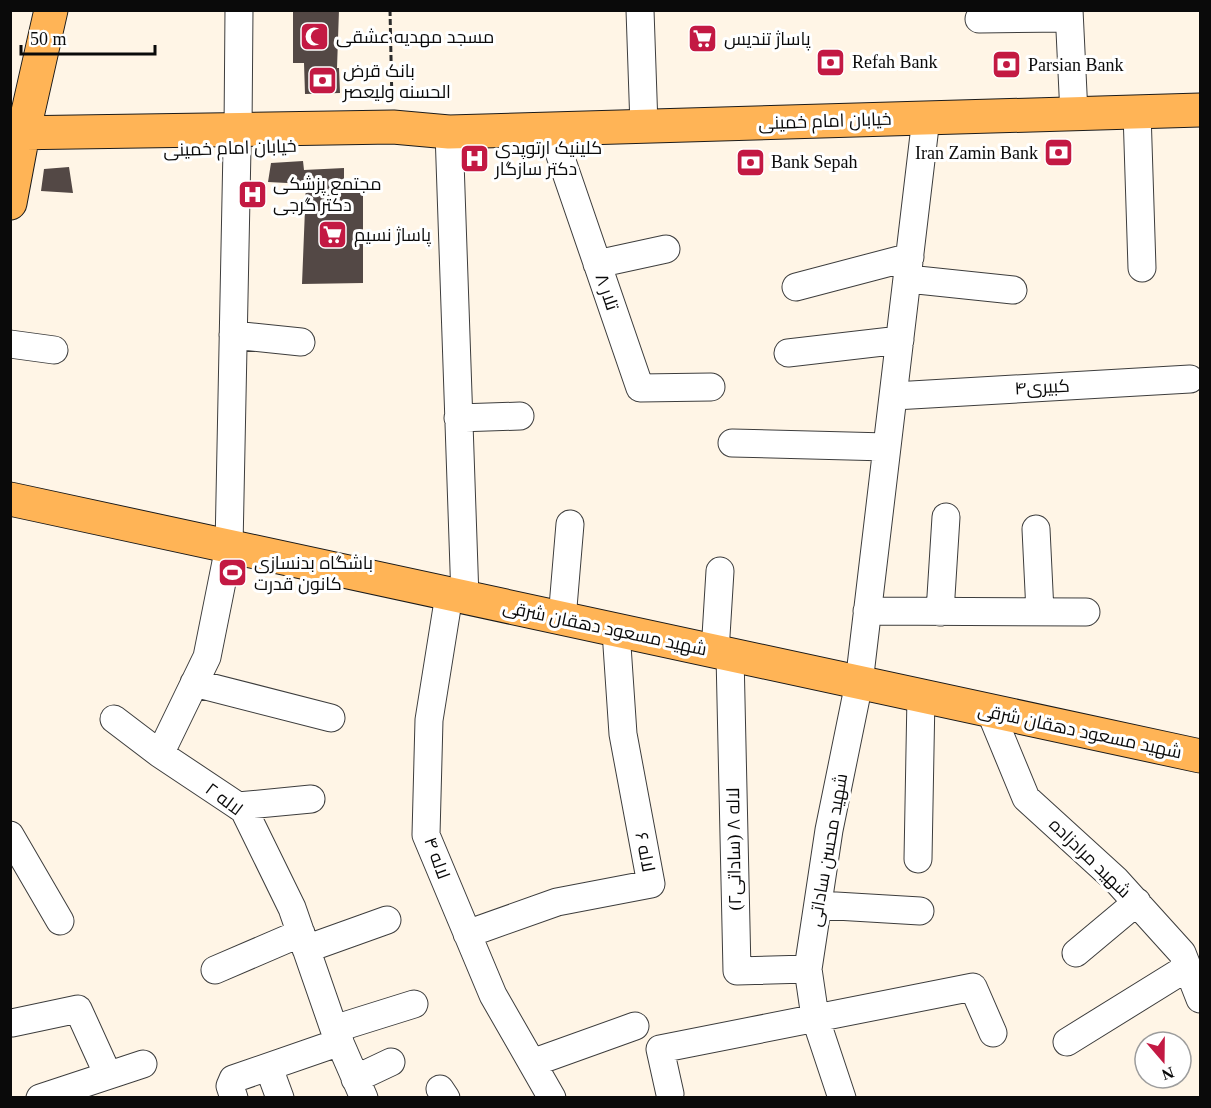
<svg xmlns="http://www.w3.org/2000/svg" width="1211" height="1108" font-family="'Times New Roman',Cairo,serif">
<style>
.building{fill:#534845}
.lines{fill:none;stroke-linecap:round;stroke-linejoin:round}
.minor-casing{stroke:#3d3d3d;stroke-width:29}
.major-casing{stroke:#1b1b1b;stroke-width:35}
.path{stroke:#2c2c2c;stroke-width:3;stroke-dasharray:6 3;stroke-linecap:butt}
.minor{stroke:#fff;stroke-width:27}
.major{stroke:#ffb456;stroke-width:33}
.labels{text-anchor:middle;stroke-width:6;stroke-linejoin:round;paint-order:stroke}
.poi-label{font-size:18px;fill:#0a0a0a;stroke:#fff;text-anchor:start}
.street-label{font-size:18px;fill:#0a0a0a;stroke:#fff}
</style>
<rect width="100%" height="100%" fill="#fff5e6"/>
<path class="building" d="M293 10H339L337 68H339L340 93 305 94 304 63H293Z
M303 161 304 170 344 168V185L363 188V283L302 284 306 184 268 182 271 163Z
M69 167 73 193 41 191 44 169Z"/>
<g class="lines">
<defs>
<path id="minor" d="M640 10 644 126
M1069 10 1074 114
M979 19 1069 18
M1137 112 1142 268
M551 129 640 388 711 387
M238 130 239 10
M449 132 465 598
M597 264 666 249
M908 279 1013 290
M796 287 910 257
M233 335 301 342
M10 344 54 350
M788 353 900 340
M894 396 1190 379
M458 418 520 416
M732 443 887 447
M1036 529 1040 612
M449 595 429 720 426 835 493 995 552 1098
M867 611 1086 612
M940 612 946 517
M562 619 570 524
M715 652 720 571
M730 655 737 971 808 969
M194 683 331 718
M990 711 1026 798 1116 880 1182 953 1200 999
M114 719 160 754 244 810 292 908 334 1029 364 1098
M160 754 207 657 229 547 237 148
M238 806 311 799
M10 835 60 921
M918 859 921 696
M819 905 920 911
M467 934 557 902 651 884 623 734 616 631
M306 949 387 920
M1076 953 1137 902
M215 970 301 933
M12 1023 78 1009 108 1075
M334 1029 414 1004
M1067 1042 1188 967
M532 1063 635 1026
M269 1068 280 1098
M355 1079 391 1062
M440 1089 446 1098
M670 1094 660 1049 973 987 993 1033
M40 1098 143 1064
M234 1098 230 1086 233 1079 340 1042
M842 1098 815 1017 808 969 829 830 859 683 926 118"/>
<path id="major" d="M10 133 393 127 449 132 1200 110
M10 203 23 134 51 10
M10 499 1200 756"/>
</defs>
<use href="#minor" class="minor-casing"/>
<use href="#major" class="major-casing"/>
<path class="path" d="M390 10 392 104"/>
<use href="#minor" class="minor"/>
<use href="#major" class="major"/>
</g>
<defs>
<symbol id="mosque-square" viewBox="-11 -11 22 22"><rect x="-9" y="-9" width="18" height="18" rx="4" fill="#c31943" stroke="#fff"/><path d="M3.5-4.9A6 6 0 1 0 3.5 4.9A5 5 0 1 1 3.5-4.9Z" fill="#fff"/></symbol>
<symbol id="supermarket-square" viewBox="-11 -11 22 22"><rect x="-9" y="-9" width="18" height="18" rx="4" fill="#c31943" stroke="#fff"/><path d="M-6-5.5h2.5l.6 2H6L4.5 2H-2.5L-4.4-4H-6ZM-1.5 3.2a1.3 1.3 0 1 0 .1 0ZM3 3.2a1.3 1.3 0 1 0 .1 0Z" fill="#fff"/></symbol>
<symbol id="bank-square" viewBox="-11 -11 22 22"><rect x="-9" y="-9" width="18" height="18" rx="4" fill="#c31943" stroke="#fff"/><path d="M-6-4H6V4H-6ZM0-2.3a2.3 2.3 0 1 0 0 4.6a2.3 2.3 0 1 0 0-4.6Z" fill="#fff"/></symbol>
<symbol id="hospital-square" viewBox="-11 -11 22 22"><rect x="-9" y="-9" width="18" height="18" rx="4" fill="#c31943" stroke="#fff"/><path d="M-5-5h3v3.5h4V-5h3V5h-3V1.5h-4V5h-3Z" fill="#fff"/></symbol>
<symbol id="stadium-square" viewBox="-11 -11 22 22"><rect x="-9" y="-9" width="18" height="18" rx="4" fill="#c31943" stroke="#fff"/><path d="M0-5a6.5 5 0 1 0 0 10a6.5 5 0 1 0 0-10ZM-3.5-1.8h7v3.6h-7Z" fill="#fff"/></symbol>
</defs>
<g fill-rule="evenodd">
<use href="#mosque-square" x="298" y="20" width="33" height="33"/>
<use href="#supermarket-square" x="686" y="22" width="33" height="33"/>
<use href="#bank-square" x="814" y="46" width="33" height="33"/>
<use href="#bank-square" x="990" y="48" width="33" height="33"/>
<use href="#bank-square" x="306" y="64" width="33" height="33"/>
<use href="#bank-square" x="1042" y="136" width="33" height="33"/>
<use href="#hospital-square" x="458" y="142" width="33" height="33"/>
<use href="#bank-square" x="734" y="146" width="33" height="33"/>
<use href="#hospital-square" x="236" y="178" width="33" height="33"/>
<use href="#supermarket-square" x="316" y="218" width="33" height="33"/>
<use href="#stadium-square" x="216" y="556" width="33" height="33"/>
</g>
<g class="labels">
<g class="poi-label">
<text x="336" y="43">مسجد مهدیه عشقی</text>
<text x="724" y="45">پاساژ تندیس</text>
<text x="852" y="68">Refah Bank</text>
<text x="1028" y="71">Parsian Bank</text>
<text x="343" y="77">بانک قرض<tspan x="343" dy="21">الحسنه ولیعصر</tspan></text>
<text x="495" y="154">کلینیک ارتوپدی<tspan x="495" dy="21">دکتر سازگار</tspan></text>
<text x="1038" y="159" text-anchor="end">Iran Zamin Bank</text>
<text x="771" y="168">Bank Sepah</text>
<text x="273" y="190">مجتمع پزشکی<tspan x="273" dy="21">دکتر گرجی</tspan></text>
<text x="354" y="241">پاساژ نسیم</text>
<text x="254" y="569">باشگاه بدنسازی<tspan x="254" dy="21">کانون قدرت</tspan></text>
</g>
<g class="street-label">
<text transform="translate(825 121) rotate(-2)" y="6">خیابان امام خمینی</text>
<text transform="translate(230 148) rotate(-2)" y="6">خیابان امام خمینی</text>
<text transform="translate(607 292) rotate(71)" y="6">تلار ۸</text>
<text transform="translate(1042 387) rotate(-3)" y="6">کبیری۴</text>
<text transform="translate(605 628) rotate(12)" y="6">شهید مسعود دهقان شرقی</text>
<text transform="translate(1080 731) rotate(12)" y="6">شهید مسعود دهقان شرقی</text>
<text transform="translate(224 799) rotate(37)" y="6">لاله ۲</text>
<text transform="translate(734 849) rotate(-91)" y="6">لاله ۸ (ساداتی۲)</text>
<text transform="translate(828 850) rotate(-80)" y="6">شهید محسن ساداتی</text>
<text transform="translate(645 852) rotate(79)" y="6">لاله ۶</text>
<text transform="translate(437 858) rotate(70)" y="6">لاله ۴</text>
<text transform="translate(1090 858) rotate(44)" y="6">شهید مرادزاده</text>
</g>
</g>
<rect width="1211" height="1108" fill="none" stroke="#0a0a0a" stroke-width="24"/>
<g transform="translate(1163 1060) rotate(160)"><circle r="28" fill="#ffffff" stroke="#9d9d9d" stroke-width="1.5"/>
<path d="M0-4.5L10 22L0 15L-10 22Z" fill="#c31943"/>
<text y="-9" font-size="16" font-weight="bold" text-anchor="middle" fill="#0a0a0a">N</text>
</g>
<path d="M21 45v9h134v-9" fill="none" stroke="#0a0a0a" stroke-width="3"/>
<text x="30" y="45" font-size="18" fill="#0a0a0a" stroke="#ffffff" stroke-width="4.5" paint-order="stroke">50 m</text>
</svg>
